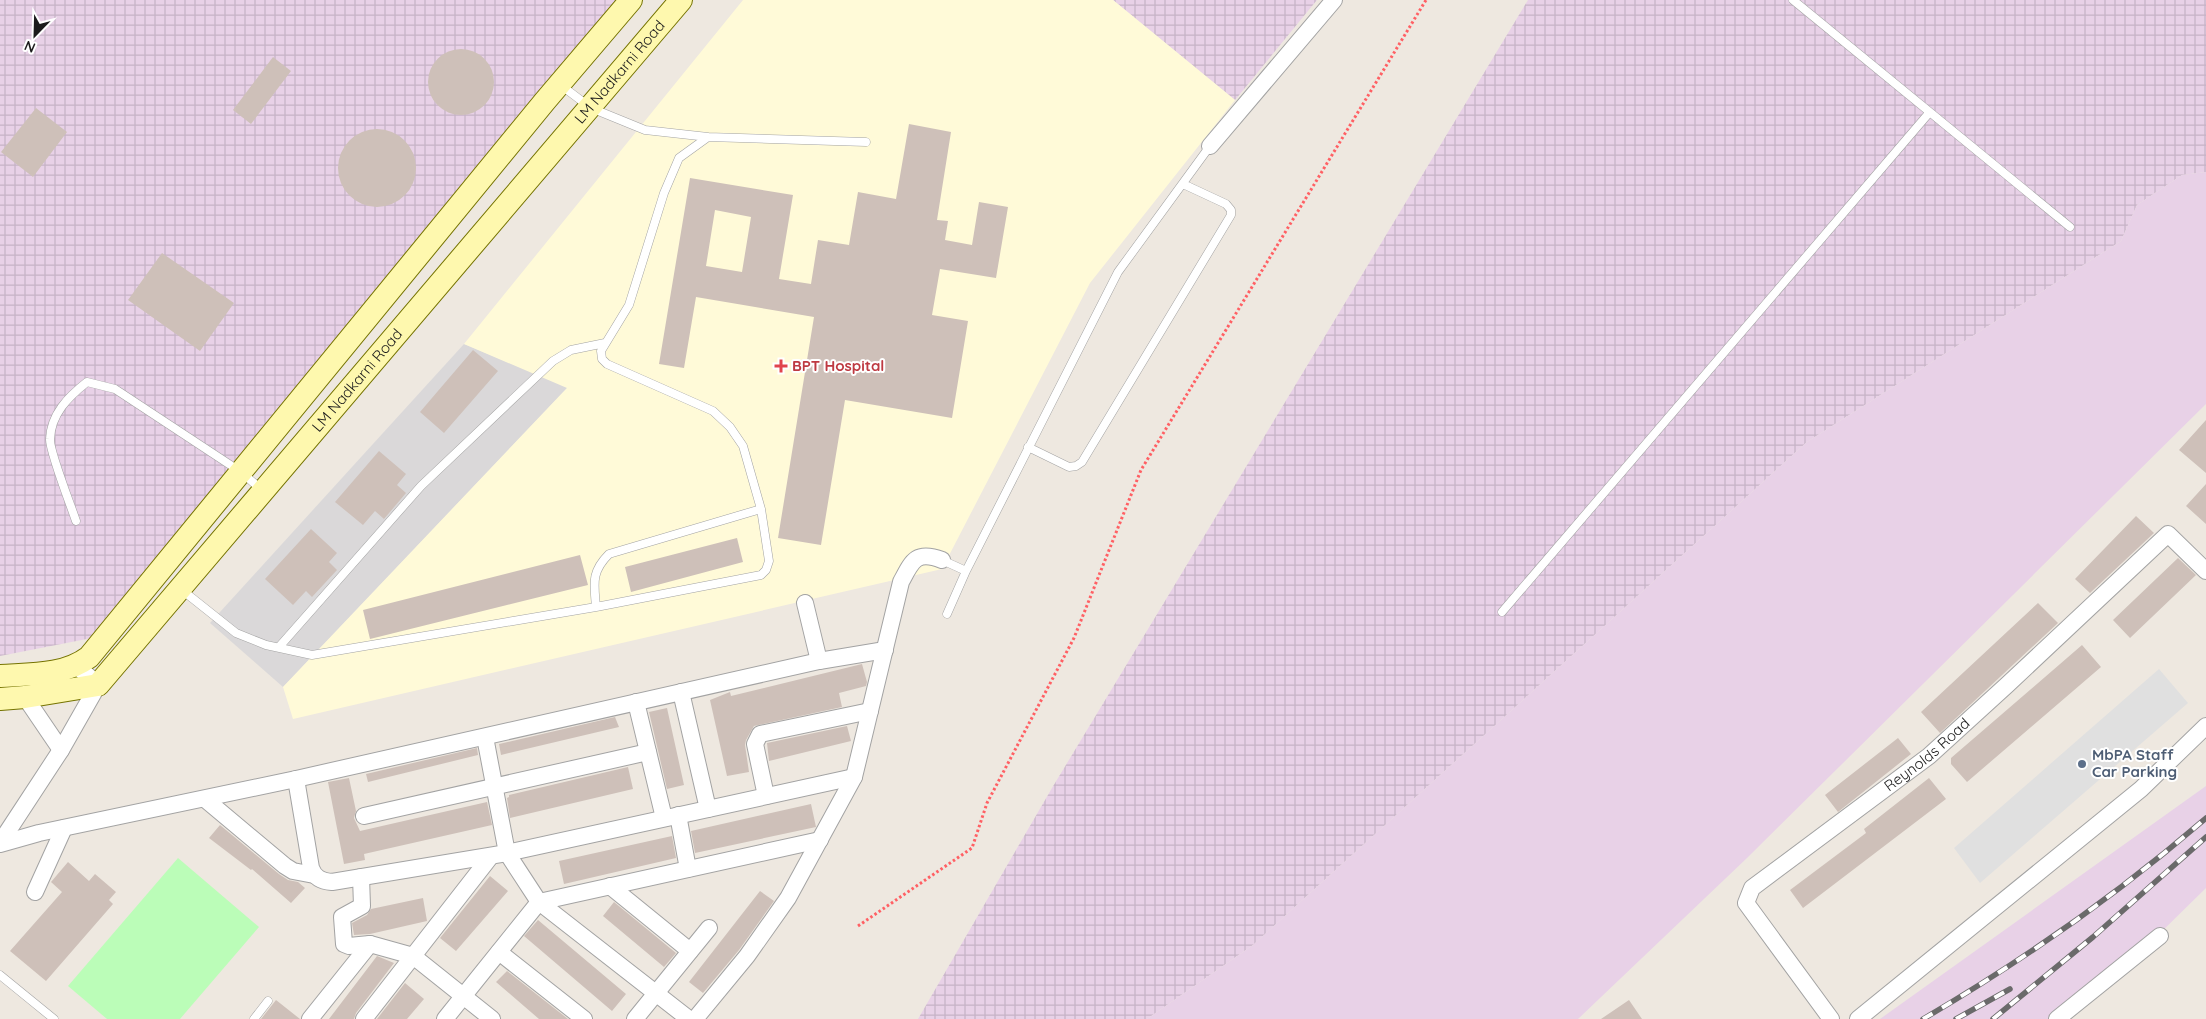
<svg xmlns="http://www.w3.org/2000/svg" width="2206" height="1019" font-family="Quicksand,sans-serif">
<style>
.residential{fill:#dad8d9}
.industrial{fill:url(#industrial-grid)}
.education{fill:#fffad8}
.railway{fill:#e8d1e7}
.park{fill:#bbfdb8}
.parking{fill:#e0e0e0}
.building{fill:#cec0b9;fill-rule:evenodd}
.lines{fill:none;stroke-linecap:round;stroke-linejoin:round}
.lane-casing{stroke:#a3a3a3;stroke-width:9}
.street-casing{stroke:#a3a3a3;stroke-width:18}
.secondary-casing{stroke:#757300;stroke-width:24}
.path{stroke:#ff6064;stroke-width:3;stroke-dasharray:2.5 2.5;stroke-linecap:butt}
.lane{stroke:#fff;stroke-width:8}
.street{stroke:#fff;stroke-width:16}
.secondary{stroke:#fef8ae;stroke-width:22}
.rail-casing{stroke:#6a6a6a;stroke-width:5.5}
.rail{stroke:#fff;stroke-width:4;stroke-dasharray:11;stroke-linecap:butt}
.health-dot{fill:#e0444e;stroke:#fff;stroke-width:2}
.service-dot{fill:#5c6f8a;stroke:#fff;stroke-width:2}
.labels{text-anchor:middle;stroke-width:4;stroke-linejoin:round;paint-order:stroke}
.street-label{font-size:15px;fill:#1c1c1c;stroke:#fff}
.health-label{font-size:15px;font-weight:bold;fill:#be3a42;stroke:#fff;text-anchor:start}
.service-label{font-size:15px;font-weight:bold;fill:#4e5e75;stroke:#fff;text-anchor:start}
</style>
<defs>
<pattern id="industrial-grid" width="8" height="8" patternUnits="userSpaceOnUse" patternTransform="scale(1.25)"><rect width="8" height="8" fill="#e8d1e7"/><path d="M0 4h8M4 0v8" fill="none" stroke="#c6b3c6"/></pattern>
</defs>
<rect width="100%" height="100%" fill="#eee8e0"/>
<path class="residential" d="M464 344 568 387 283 687 210 623Z"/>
<path class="industrial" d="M0 0H631L97 637 0 656Z
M1113 0H1317L1235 100Z
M1528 0H2206V172L2182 175 2137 205 2121 241 1807 442 1253 945 1147 1019H918L1052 788Z"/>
<path class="education" d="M743 0H1113L1235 100 1090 283 942 569 293 719 283 687 567 388 464 344Z"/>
<path class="railway" d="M2206 172V404L1747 858 1578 1019H1147L1253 945 1807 442 2121 241 2137 205 2182 175Z
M2206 786V888L2152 941 2052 1019H1880Z"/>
<path class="park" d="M178 858 259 927 180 1019H107L68 986Z"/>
<path class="parking" d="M2159 669 2188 703 1980 883 1954 848Z"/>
<path class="building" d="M428 82a33 33 0 1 1 66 0a33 33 0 1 1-66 0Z
M273 57 291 71 251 124 233 110Z
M36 108 67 132 33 177 1 152Z
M909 124 951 132 937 220 948 221 945 240 972 245 979 202 1008 207 996 278 940 269 932 315 968 321 952 418 845 400 821 545 778 538 814 317 696 297 684 368 659 364 690 178 793 195 779 279 811 284 818 240 849 245 858 192 896 199ZM715 210 751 217 742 272 706 266Z
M338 168a39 39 0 1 1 78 0a39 39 0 1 1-78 0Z
M162 253 234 303 200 351 128 300Z
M473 350 498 371 444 433 420 412Z
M2206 420V473L2179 450Z
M379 451 406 474 397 485 406 493 384 519 375 511 363 525 335 502Z
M2206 484V524L2186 506Z
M2136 516 2154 533 2090 593 2075 579Z
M311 529 337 553 329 562 337 570 312 597 306 591 293 605 265 579Z
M737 538 743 562 631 592 625 567Z
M580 555 588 585 370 639 363 610Z
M2178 558 2196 575 2130 638 2113 620Z
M2038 603 2058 623 1940 733 1921 712Z
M2082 645 2101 667 1967 782 1951 764V758Z
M862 664 867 682 866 686 839 693 842 707 754 726 746 740 745 745 749 772 727 776 710 700 730 692 731 696Z
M667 708 684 785 667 789 649 712Z
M615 717 619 727 501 755 499 744Z
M847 726 851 741 769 761 767 743Z
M1898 738 1911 754 1838 812 1825 795Z
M477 748 478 755 368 782 366 774Z
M628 767 633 789 510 818 507 798 509 797V795Z
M349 778 356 811 354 818 360 831 487 802 492 825 364 854 365 860 344 864 328 782Z
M1929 778 1946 799 1803 908 1790 890 1866 833 1864 829Z
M811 804 816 827 695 853 691 831Z
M220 825 279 874 288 880 298 882 305 888 291 903 252 869 251 870 209 838Z
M672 836 676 858 564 884 559 861Z
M68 862 89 881 95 874 116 892 109 900 113 904 46 981 10 951 62 892 51 882Z
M490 876 508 891 456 951 440 938Z
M760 891 774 901 739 950 703 993 689 982Z
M423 898 427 921 370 934 354 935 352 923 367 915 371 909Z
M614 902 676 953 664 967 603 916Z
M538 920 626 994 612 1011 524 936Z
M377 956 394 963 356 1013 354 1019H329Z
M507 971 568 1019H539L496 982Z
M405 983 424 999 407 1019H377Z
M276 1000 300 1019H261Z
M1629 1000 1642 1019H1601Z"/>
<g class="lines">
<defs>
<path id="lane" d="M1793 0 2070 227
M562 86 591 108 645 130 708 137
M1028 447 1069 467 1076 466 1082 462 1231 215V210L1226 204 1183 184
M76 521C71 506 49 450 50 439 51 414 68 397 87 382L115 389 241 472 262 490
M942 560 966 571
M182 590 236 633 266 645 312 655 596 607 761 575 766 570 769 561 761 509 743 446 730 427 713 411 607 364 602 359 601 351 629 305 664 193 679 158 708 137 866 142
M596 607C594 583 591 572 609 554L761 509
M1502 612 1929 113
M947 614 966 571 1118 272 1210 146
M279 647 421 486 553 361 571 350 605 343
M0 975 54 1019
M254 1019 268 1001"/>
<g id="street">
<path d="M1210 146 1334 0"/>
<path d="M805 603 819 661"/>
<path d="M681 692 708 809"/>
<path d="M25 697 61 750"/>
<path d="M636 702 664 818"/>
<path d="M485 737 507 853 539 902 689 1019"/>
<path d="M296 779 311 868C315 878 321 881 332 882L507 853 854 777"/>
<path d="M766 796 755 744 760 734 870 711"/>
<path d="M205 799 285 866 293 871 314 875"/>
<path d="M678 815 688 869"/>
<path d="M364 816 648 752"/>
<path d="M0 843 61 750 98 685 77 666"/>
<path d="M0 844 39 833 296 779 819 661 885 650"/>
<path d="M361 877 362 906 342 917 344 944 349 946 370 944"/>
<path d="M610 886 690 951"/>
<path d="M35 892 64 828"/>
<path d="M499 952 584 1019"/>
<path d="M310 1019 370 944 413 956 492 1019"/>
<path d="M364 1019 491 856"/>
<path d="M445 1019 539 902 820 840"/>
<path d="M635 1019 709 928"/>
<path d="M695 1019 747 956 788 898 854 777 901 582C912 561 916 550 942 560"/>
<path id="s1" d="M1831 1019 1746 903 1752 888 1929 756 2007 685 2168 534 2206 571"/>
<path d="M1858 1019 2141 789 2206 726"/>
<path d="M2057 1019 2160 936"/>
</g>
<g id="secondary">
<path d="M0 676C30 674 64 676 89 657L545 101 631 0"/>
<path id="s2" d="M0 699 25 697 98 685 681 0"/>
</g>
</defs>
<use href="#lane" class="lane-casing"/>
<use href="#street" class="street-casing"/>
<use href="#secondary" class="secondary-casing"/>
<path class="path" d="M858 926 972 848 987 803 1074 638 1141 470 1426 0"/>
<use href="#lane" class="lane"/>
<use href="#street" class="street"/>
<use href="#secondary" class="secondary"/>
<defs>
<path id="rail" d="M1923 1019C2024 960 2118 894 2206 818
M1956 1019 2010 989
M1993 1019 2093 937 2206 837"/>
</defs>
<use href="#rail" class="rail-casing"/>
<use href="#rail" class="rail"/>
</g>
<path class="health-dot" d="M778.5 358.5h5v5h5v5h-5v5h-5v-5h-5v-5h5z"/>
<circle class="service-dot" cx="2082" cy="764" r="5"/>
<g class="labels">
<g class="street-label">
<text dy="5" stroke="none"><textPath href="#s2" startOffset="904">LM Nadkarni Road</textPath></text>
<text dy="5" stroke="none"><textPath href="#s2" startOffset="499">LM Nadkarni Road</textPath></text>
<text dy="5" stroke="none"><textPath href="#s1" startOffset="380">Reynolds Road</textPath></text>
</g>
<g class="health-label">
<text x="792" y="371">BPT Hospital</text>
</g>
<g class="service-label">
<text x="2092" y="760">MbPA Staff<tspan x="2092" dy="17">Car Parking</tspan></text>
</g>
</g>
<g transform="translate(35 35) rotate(203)" stroke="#ffffff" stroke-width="4" paint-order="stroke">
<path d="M0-4L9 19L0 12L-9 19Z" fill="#1c1c1c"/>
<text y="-8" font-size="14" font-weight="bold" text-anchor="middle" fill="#1c1c1c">N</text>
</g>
</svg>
